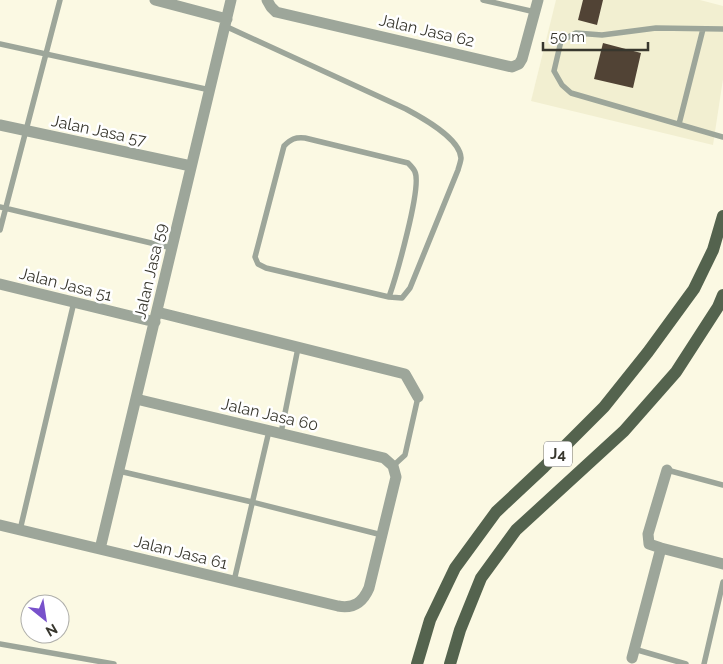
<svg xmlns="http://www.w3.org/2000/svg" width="723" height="664" font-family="Raleway,sans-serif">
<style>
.built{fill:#f2efd1}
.building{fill:#514335}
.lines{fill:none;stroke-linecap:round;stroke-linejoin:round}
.service{stroke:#9da69a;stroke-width:5.5}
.minor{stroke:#9da69a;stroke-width:11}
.primary{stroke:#54634e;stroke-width:12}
.labels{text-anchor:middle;stroke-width:5;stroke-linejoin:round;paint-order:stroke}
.shield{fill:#fff;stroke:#74736d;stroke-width:1}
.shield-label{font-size:15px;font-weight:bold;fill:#38372e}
.street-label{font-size:16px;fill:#38372e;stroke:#fff}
</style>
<rect width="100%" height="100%" fill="#fbf9e3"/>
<path class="built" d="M556 0H700L723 6V79L713 145 531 101Z"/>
<path class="building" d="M583 0H603L597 25 578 20Z
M603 43 641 53 633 88 594 79Z"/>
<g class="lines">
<path class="service" d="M483 0 535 12
M225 26 406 109C421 117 460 138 461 158 461 161 459 166 458 170L410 288 402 298 389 297 266 268 258 264 255 257 284 146C291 139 295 137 305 138L408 163C410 165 414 169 415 172 422 187 396 277 389 297
M723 29 656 28 602 35 576 33 561 41 554 71 562 85 571 93 723 137
M0 44 210 90
M679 124 703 29
M0 207 172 248
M0 230 60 0
M281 433 298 348
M393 466 405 455 418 397
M667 470 723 485
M119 471 252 502 382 535
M20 530 74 302
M234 581 269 431
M0 644 114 664
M634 649 686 664
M704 664 723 582"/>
<path class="minor" d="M155 0 227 19
M267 0 271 7 276 12 512 67 519 64 522 59 538 0
M0 125 191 166
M0 284 155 322
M157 312 405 374 418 397
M667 470 648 534 649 544 661 548 723 564
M0 525 338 606C354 609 363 602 369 588L396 477 393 466 384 458 136 399
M100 549 231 0
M632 658 661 548"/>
<path class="primary" d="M417 664 430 620 455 568 496 512 544 467 604 407 648 352 694 289 713 250 723 216
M450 664 460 630 481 578 516 530 624 431 676 372 718 307 723 295"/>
</g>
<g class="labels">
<rect class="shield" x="544" y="441.5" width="28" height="25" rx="4"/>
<g class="shield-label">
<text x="558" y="459">J4</text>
</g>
<g class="street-label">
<text transform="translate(427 30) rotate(13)" y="6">Jalan Jasa 62</text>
<text transform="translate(99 130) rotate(12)" y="6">Jalan Jasa 57</text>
<text transform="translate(150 271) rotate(-77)" y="6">Jalan Jasa 59</text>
<text transform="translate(66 284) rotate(14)" y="6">Jalan Jasa 51</text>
<text transform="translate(270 414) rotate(13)" y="6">Jalan Jasa 60</text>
<text transform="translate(181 552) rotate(14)" y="6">Jalan Jasa 61</text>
</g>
</g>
<g transform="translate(45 619) rotate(150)"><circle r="24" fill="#ffffff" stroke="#afafab"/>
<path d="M0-4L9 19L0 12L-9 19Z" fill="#7851cb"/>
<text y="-8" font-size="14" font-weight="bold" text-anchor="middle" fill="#38372e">N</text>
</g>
<path d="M543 42v8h105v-8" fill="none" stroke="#38372e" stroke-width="2.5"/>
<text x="550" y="42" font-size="15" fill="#38372e" stroke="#ffffff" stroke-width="4" paint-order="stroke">50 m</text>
</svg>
